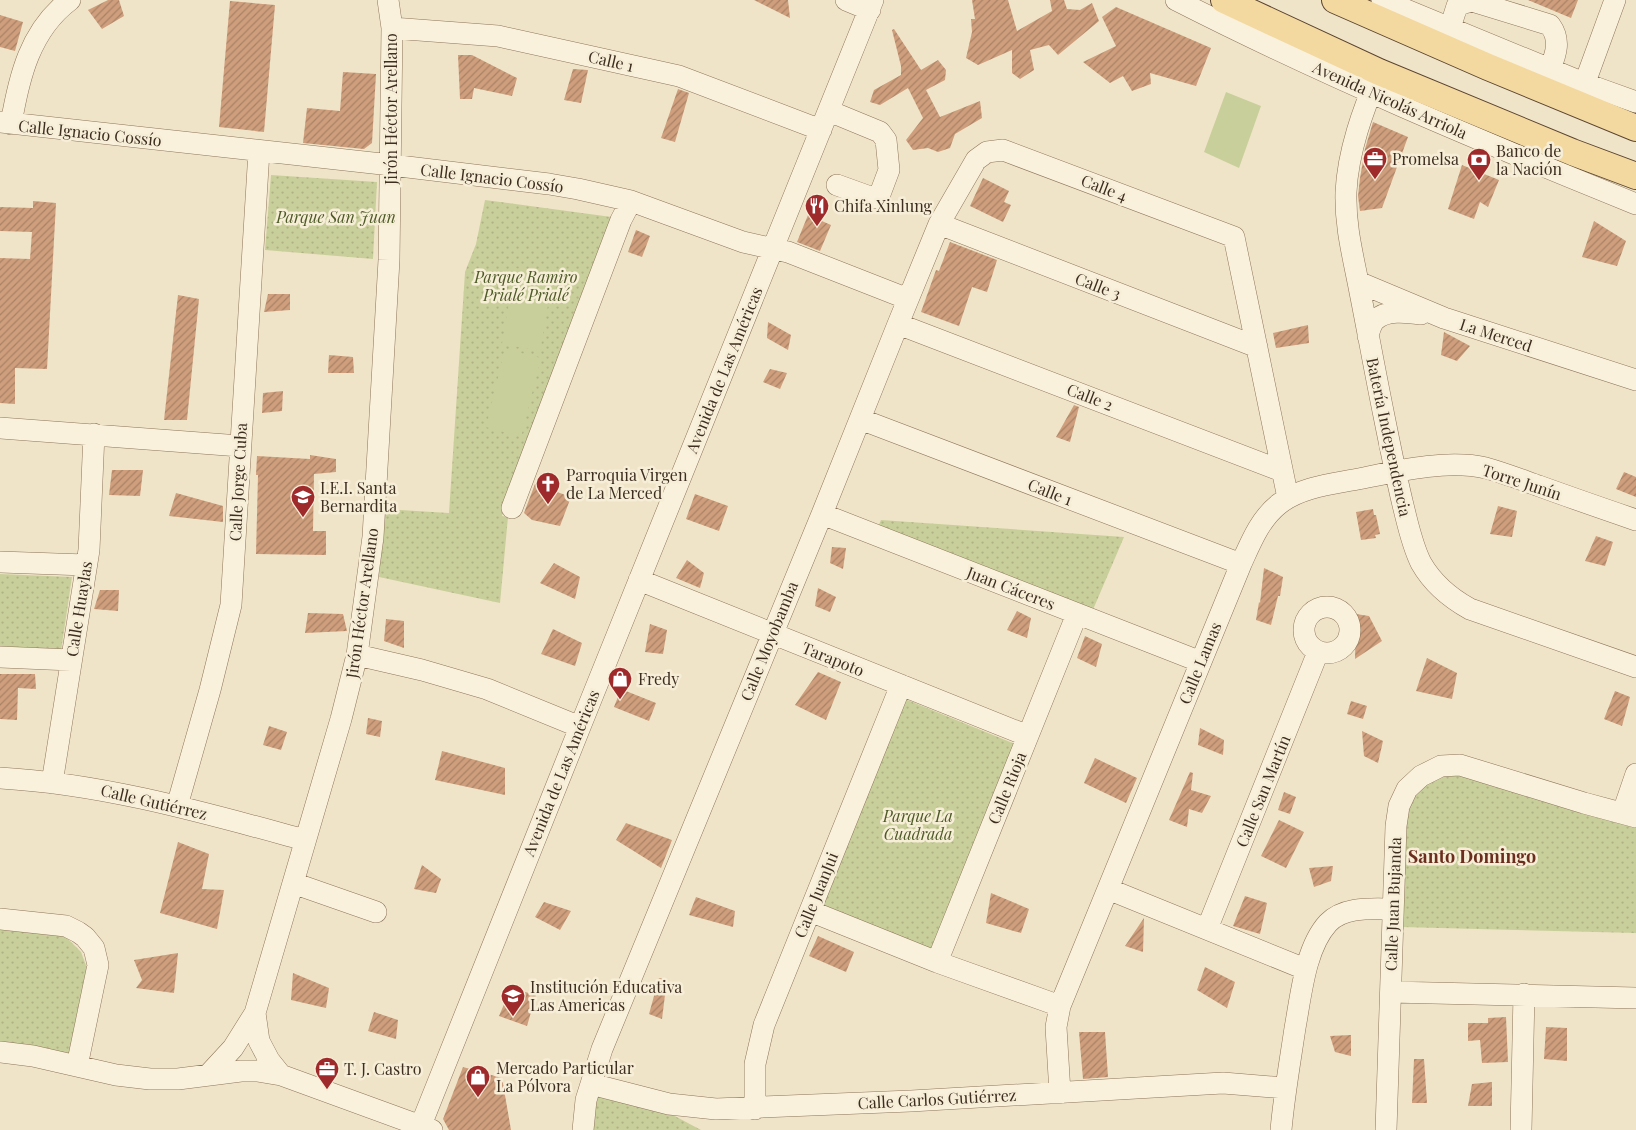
<svg xmlns="http://www.w3.org/2000/svg" width="1636" height="1130" font-family="'Playfair Display',serif">
<style>
.grass{fill:url(#grass-dots)}
.pitch{fill:#c9cf9b}
.building{fill:url(#building-hatch)}
.lines{fill:none;stroke-linecap:round;stroke-linejoin:round}
.minor-casing{stroke:#8d765c;stroke-width:22}
.major-casing{stroke:#5b4430;stroke-width:28}
.minor{stroke:#faf1dc;stroke-width:21}
.major{stroke:#f3d9a0;stroke-width:26}
.labels{text-anchor:middle;stroke-width:5;stroke-linejoin:round;paint-order:stroke}
.street-label{font-size:16px;fill:#3d2e20;stroke:#f7eed8}
.poi-label{font-size:16px;fill:#3d2e20;stroke:#f7eed8;text-anchor:start}
.park-label{font-size:16px;font-style:italic;fill:#4d5a26;stroke:#f7eed8}
.neighbourhood-label{font-size:18px;font-weight:bold;fill:#6b2e1e;stroke:#f7eed8}
</style>
<defs>
<pattern id="grass-dots" width="8" height="8" patternUnits="userSpaceOnUse" patternTransform="scale(1.25)"><rect width="8" height="8" fill="#c9cf9b"/><path d="M2 2h.1M6 6h.1" fill="none" stroke="#aeb285" stroke-width="1.8" stroke-linecap="round"/></pattern>
<pattern id="building-hatch" width="6" height="6" patternUnits="userSpaceOnUse" patternTransform="scale(1.25)"><rect width="6" height="6" fill="#cf9f7d"/><path d="M-1 1l2-2M0 6l6-6M5 7l2-2" fill="none" stroke="#a98266"/></pattern>
</defs>
<rect width="100%" height="100%" fill="#f0e4c8"/>
<path class="grass" d="M271 175 377 182 373 259 265 250Z
M485 200 619 218 502 516 508 517 500 603 379 577 384 509 449 513 465 272 476 244Z
M881 520 1124 537 1092 612 877 529Z
M0 574 72 577 61 651 0 649Z
M905 699 1015 744 931 951 821 905Z
M1460 773 1636 824V933L1401 927 1405 823 1409 803 1418 786 1433 776Z
M0 928 61 932 81 952 90 976 70 1057 0 1047Z
M597 1089 671 1114 701 1130H591Z"/>
<path class="pitch" d="M1226 92 1261 106 1239 168 1204 152Z
M515 268 553 275 540 351 502 344Z
M505 349 541 358 521 437 486 427Z"/>
<path class="building" d="M108 0H119L124 16 102 29 88 10Z
M754 0H788L790 18Z
M972 0H1008L1017 31 1052 11 1050 0H1064L1067 9 1080 10 1092 3 1099 21 1058 55 1049 45 1030 50 1034 70 1020 79 1012 73V50L978 65 966 58 972 32 971 19H975Z
M1528 0H1578L1571 18Z
M230 1 275 5 264 132 219 127Z
M1116 7 1211 48 1196 86 1150 73 1151 84 1132 91 1123 76 1110 83 1083 62 1116 46 1102 17Z
M0 15 23 22 15 51 0 47Z
M894 29 921 70 938 60 946 70 945 80 926 90 940 117 980 101 982 118 955 134 950 148 938 152 928 148 913 150 906 140 923 118 908 88 880 105 870 102 874 90 901 75V66L892 30Z
M458 55H472L517 78 512 96 474 88 472 99H460Z
M573 69 588 70 581 103 564 100Z
M343 72 376 74 372 143 364 149 303 143 307 108 340 111Z
M678 89 689 93 675 142 661 138Z
M1373 122 1408 137 1382 208 1360 211 1358 196 1360 178 1365 149Z
M1462 165 1499 180 1488 207 1480 202 1474 219 1448 209Z
M983 178 1009 191 1004 202 1011 205 1003 222 970 206Z
M33 201 56 203 47 369 15 368V404L0 403V258L30 259 32 232 0 231V207L33 208Z
M808 215 831 225 820 251 797 242Z
M1594 221 1626 241 1617 266 1582 257Z
M636 230 650 236 642 257 628 252Z
M950 242 997 260 987 292 972 287 959 326 921 312 936 270 939 271Z
M268 294H290V310L264 312Z
M178 295 199 299 187 420H164Z
M768 322 791 335 788 350 767 338Z
M1308 325 1309 343 1276 348 1273 333Z
M1444 332 1470 346 1457 361 1441 355Z
M329 355 353 357 354 373H328Z
M770 369 787 373 780 389 763 382Z
M283 391 282 411 262 413 263 393Z
M1074 405 1079 407 1070 442 1056 437Z
M310 455 336 459V472L314 474 313 531H326V555L256 554 258 475H256L257 456 310 459Z
M112 470H143L140 496 109 495Z
M1624 472 1636 477V497L1616 489Z
M535 484 571 497 560 526 532 520 524 513Z
M176 493 223 506V522L169 516Z
M695 494 728 506 719 531 686 519Z
M1498 506 1517 511 1512 537 1490 534Z
M1373 509 1374 515H1376L1380 534 1375 535 1376 538 1361 540 1356 512Z
M1596 536 1613 542 1605 566 1585 561Z
M832 547 846 548 843 569 830 563Z
M687 560 704 573 700 588 676 578Z
M554 563 580 577 575 599 540 583Z
M1264 568 1283 577 1280 596H1278L1271 625 1256 620 1259 602 1260 603Z
M818 588 836 597 830 612 815 606Z
M100 590H119L118 611 94 609Z
M1017 611 1031 618 1027 638 1007 630Z
M308 613 343 614 347 631 305 633Z
M1356 614 1369 616 1382 641 1355 659Z
M386 619 404 621V648L384 641Z
M650 624 667 630 663 654 645 652Z
M553 629 582 643 575 666 541 654Z
M1085 636 1102 644 1096 667 1077 658Z
M1427 658 1457 673 1452 699 1416 691Z
M818 672 841 682 826 720 795 705Z
M0 674H35L36 689 18 688 17 720 0 719Z
M621 689 656 703 649 721 614 707Z
M1615 691 1630 697 1622 726 1604 719Z
M1351 701 1367 706 1363 719 1347 714Z
M368 718 382 721 380 737 366 734Z
M269 726 287 732 281 750 263 745Z
M1200 728 1224 740 1223 755 1198 745Z
M1362 731 1383 741 1378 763 1364 756Z
M442 751 505 768V795L435 780Z
M1095 758 1137 778 1126 803 1084 783Z
M1190 772 1193 773 1191 790 1211 796 1202 813 1189 809 1187 827 1169 820Z
M1284 792 1296 797 1290 814 1278 810Z
M1279 820 1304 832 1286 868 1261 856Z
M626 823 672 840 661 868 616 840Z
M178 842 209 854 202 889 224 890 217 929 160 913Z
M422 865 441 879 436 893 414 889Z
M1333 866 1331 881 1314 887 1309 868Z
M991 893 1029 909 1021 933 986 923Z
M1245 896 1267 903 1260 934 1233 926Z
M696 897 735 911 733 927 689 915Z
M544 902 571 911 560 930 535 917Z
M1144 918 1143 952 1125 946Z
M818 936 854 952 846 972 809 956Z
M178 953 174 993 136 988 142 980 134 960Z
M1205 967 1235 982 1227 1008 1197 990Z
M293 973 329 988 326 1008 291 1000Z
M659 978 667 979 662 1019 649 1014Z
M511 988 536 995 527 1026 499 1016Z
M374 1012 398 1020 396 1039 368 1031Z
M1506 1017 1508 1062 1482 1063 1480 1040 1468 1041V1023H1488V1018Z
M1546 1027 1567 1028V1061L1544 1059Z
M1079 1032H1105L1108 1077 1083 1079Z
M1351 1035V1056L1335 1052 1330 1036Z
M1414 1059H1424L1427 1103H1412Z
M463 1067 502 1078 511 1130H449L443 1119Z
M1492 1082V1106H1468L1472 1084Z"/>
<g class="lines">
<defs>
<path id="minor" d="M846 0 870 10
M1176 0C1325 76 1480 141 1636 204
M1382 0 1586 84 1636 102
M392 28 498 36 679 76 821 130
M1450 28 1457 6 1464 3 1472 1 1550 25C1561 40 1556 54 1550 69
M1379 72C1363 110 1348 151 1346 192 1345 224 1352 252 1358 282 1367 327 1375 372 1384 416 1390 446 1396 476 1403 505 1408 525 1412 545 1421 563 1433 584 1450 598 1470 609L1636 667
M1580 96 1615 0
M829 111 880 132 886 140 889 170 880 194 877 197 873 198 837 185
M0 122 391 165 549 184 578 189 631 201 743 242 788 252 908 299
M11 124C19 77 30 30 70 0
M939 224 1257 347
M1358 282 1444 318 1636 380
M898 324 1282 471
M1368 336C1369 332 1371 325 1374 321 1385 309 1407 312 1421 314
M860 419 1241 564
M0 428 240 446
M512 508 621 220 631 201
M822 514 1201 662
M0 562 86 565
M639 580 1028 736
M1304 630a23 23 0 1 1 46 0a23 23 0 1 1-46 0Z
M357 655 422 670 487 689 580 727
M0 657 71 660
M0 778C105 784 205 813 305 840
M52 783 89 550 94 434
M177 806 210 690 231 605 259 151
M1623 812 1636 774
M293 883 376 912
M1108 889 1305 969
M810 911 937 962 1060 1006
M0 919 66 926 78 932 85 937 94 948 98 965 77 1066
M1207 929 1318 652
M937 962 1077 614
M1391 992 1636 998
M255 1013 259 1041 269 1060 281 1075
M0 1052 33 1056 116 1075 150 1079H178L241 1071H257L281 1075 432 1130
M209 1074 233 1048 255 1013 341 719 357 655 373 537 389 260 392 28 388 0
M591 1084 669 1104 716 1109 911 1101 1223 1083 1285 1088
M1060 1093 1056 1027 1060 1006 1241 564C1251 542 1260 519 1279 504 1301 487 1332 484 1358 479 1397 471 1447 459 1486 468 1504 473 1522 480 1539 486 1572 498 1604 509 1636 520
M755 1109V1064L764 1025 901 685
M419 1130 580 727 873 0
M583 1130 586 1100 602 1049 822 514 898 324 939 224 976 160 987 152 1003 150 1234 237 1288 498
M1281 1130C1284 1096 1290 1062 1295 1028 1301 996 1305 948 1328 923 1344 906 1372 909 1393 909
M1386 1130 1396 826 1399 806 1407 789 1421 776 1441 766 1460 765 1584 803 1636 817
M1521 1130 1524 994"/>
<path id="major" d="M1224 0 1379 72 1572 152 1636 176
M1335 0 1488 67 1636 128"/>
</defs>
<use href="#minor" class="minor-casing"/>
<use href="#major" class="major-casing"/>
<use href="#minor" class="minor"/>
<use href="#major" class="major"/>
</g>
<defs>
<symbol id="office-pin" viewBox="-11 -11 22 30"><path d="M0 17L-7.5 6A9.5 9.5 0 1 1 7.5 6Z" fill="#9e2a2b" stroke="#f7eed8"/><path d="M-6-3h4V-5.5h4V-3h4V5H-6ZM-1-4.5V-3h2v-1.5ZM-6 0V1H6V0Z" fill="#fff"/></symbol>
<symbol id="bank-pin" viewBox="-11 -11 22 30"><path d="M0 17L-7.5 6A9.5 9.5 0 1 1 7.5 6Z" fill="#9e2a2b" stroke="#f7eed8"/><path d="M-6-4H6V4H-6ZM0-2.3a2.3 2.3 0 1 0 0 4.6a2.3 2.3 0 1 0 0-4.6Z" fill="#fff"/></symbol>
<symbol id="restaurant-pin" viewBox="-11 -11 22 30"><path d="M0 17L-7.5 6A9.5 9.5 0 1 1 7.5 6Z" fill="#9e2a2b" stroke="#f7eed8"/><path d="M-5-6h1v4h1v-4h1v4h1v-4h1v5L-1.5 .5V6h-2V.5L-5-1ZM5-6V6H3V1.5H1.5Q1.5-4 5-6Z" fill="#fff"/></symbol>
<symbol id="church-pin" viewBox="-11 -11 22 30"><path d="M0 17L-7.5 6A9.5 9.5 0 1 1 7.5 6Z" fill="#9e2a2b" stroke="#f7eed8"/><path d="M-1.2-6h2.4v3.5h3.3v2.4h-3.3V6h-2.4V-.1h-3.3v-2.4h3.3Z" fill="#fff"/></symbol>
<symbol id="school-pin" viewBox="-11 -11 22 30"><path d="M0 17L-7.5 6A9.5 9.5 0 1 1 7.5 6Z" fill="#9e2a2b" stroke="#f7eed8"/><path d="M0-5L7-2L0 1L-7-2ZM-4 1L0 2.5L4 1V4Q0 6-4 4Z" fill="#fff"/></symbol>
<symbol id="shop-pin" viewBox="-11 -11 22 30"><path d="M0 17L-7.5 6A9.5 9.5 0 1 1 7.5 6Z" fill="#9e2a2b" stroke="#f7eed8"/><path d="M-5-2.5h2.3a2.7 3.5 0 0 1 5.4 0H5L5.5 6h-11ZM-1.5-2.5h3a1.5 2.3 0 0 0-3 0Z" fill="#fff"/></symbol>
</defs>
<g fill-rule="evenodd">
<use href="#office-pin" x="1361" y="145" width="28" height="38"/>
<use href="#bank-pin" x="1465" y="146" width="28" height="38"/>
<use href="#restaurant-pin" x="803" y="192" width="28" height="38"/>
<use href="#church-pin" x="534" y="470" width="28" height="38"/>
<use href="#school-pin" x="289" y="483" width="28" height="38"/>
<use href="#shop-pin" x="606" y="665" width="28" height="38"/>
<use href="#school-pin" x="499" y="982" width="28" height="38"/>
<use href="#office-pin" x="313" y="1055" width="28" height="38"/>
<use href="#shop-pin" x="464" y="1063" width="28" height="38"/>
</g>
<g class="labels">
<g class="street-label">
<text transform="translate(611 61) rotate(13)" y="6">Calle 1</text>
<text transform="translate(1390 100) rotate(24)" y="6">Avenida Nicolás Arriola</text>
<text transform="translate(391 109) rotate(-90)" y="6">Jirón Héctor Arellano</text>
<text transform="translate(90 133) rotate(6)" y="6">Calle Ignacio Cossío</text>
<text transform="translate(492 178) rotate(7)" y="6">Calle Ignacio Cossío</text>
<text transform="translate(1104 188) rotate(21)" y="6">Calle 4</text>
<text transform="translate(1098 286) rotate(21)" y="6">Calle 3</text>
<text transform="translate(1496 335) rotate(18)" y="6">La Merced</text>
<text transform="translate(724 370) rotate(-68)" y="6">Avenida de Las Américas</text>
<text transform="translate(1090 397) rotate(21)" y="6">Calle 2</text>
<text transform="translate(1389 437) rotate(78)" y="6">Batería Independencia</text>
<text transform="translate(238 482) rotate(-87)" y="6">Calle Jorge Cuba</text>
<text transform="translate(1522 482) rotate(18)" y="6">Torre Junín</text>
<text transform="translate(1050 492) rotate(21)" y="6">Calle 1</text>
<text transform="translate(1011 588) rotate(21)" y="6">Juan Cáceres</text>
<text transform="translate(362 603) rotate(-82)" y="6">Jirón Héctor Arellano</text>
<text transform="translate(79 609) rotate(-81)" y="6">Calle Huaylas</text>
<text transform="translate(769 641) rotate(-68)" y="6">Calle Moyobamba</text>
<text transform="translate(833 659) rotate(22)" y="6">Tarapoto</text>
<text transform="translate(1200 663) rotate(-68)" y="6">Calle Lamas</text>
<text transform="translate(561 773) rotate(-68)" y="6">Avenida de Las Américas</text>
<text transform="translate(1007 788) rotate(-68)" y="6">Calle Rioja</text>
<text transform="translate(1263 791) rotate(-68)" y="6">Calle San Martín</text>
<text transform="translate(154 802) rotate(13)" y="6">Calle Gutiérrez</text>
<text transform="translate(816 895) rotate(-68)" y="6">Calle JuanJui</text>
<text transform="translate(1393 904) rotate(-88)" y="6">Calle Juan Bujanda</text>
<text transform="translate(937 1099) rotate(-3)" y="6">Calle Carlos Gutiérrez</text>
</g>
<g class="poi-label">
<text x="1496" y="157">Banco de<tspan x="1496" dy="18">la Nación</tspan></text>
<text x="1392" y="165">Promelsa</text>
<text x="834" y="212">Chifa Xinlung</text>
<text x="566" y="481">Parroquia Virgen<tspan x="566" dy="18">de La Merced</tspan></text>
<text x="320" y="494">I.E.I. Santa<tspan x="320" dy="18">Bernardita</tspan></text>
<text x="638" y="685">Fredy</text>
<text x="530" y="993">Institución Educativa<tspan x="530" dy="18">Las Americas</tspan></text>
<text x="496" y="1074">Mercado Particular<tspan x="496" dy="18">La Pólvora</tspan></text>
<text x="344" y="1075">T. J. Castro</text>
</g>
<g class="park-label">
<text x="336" y="223">Parque San Juan</text>
<text x="526" y="283">Parque Ramiro<tspan x="526" dy="18">Prialé Prialé</tspan></text>
<text x="918" y="822">Parque La<tspan x="918" dy="18">Cuadrada</tspan></text>
</g>
<g class="neighbourhood-label">
<text x="1472" y="863">Santo Domingo</text>
</g>
</g>
</svg>
